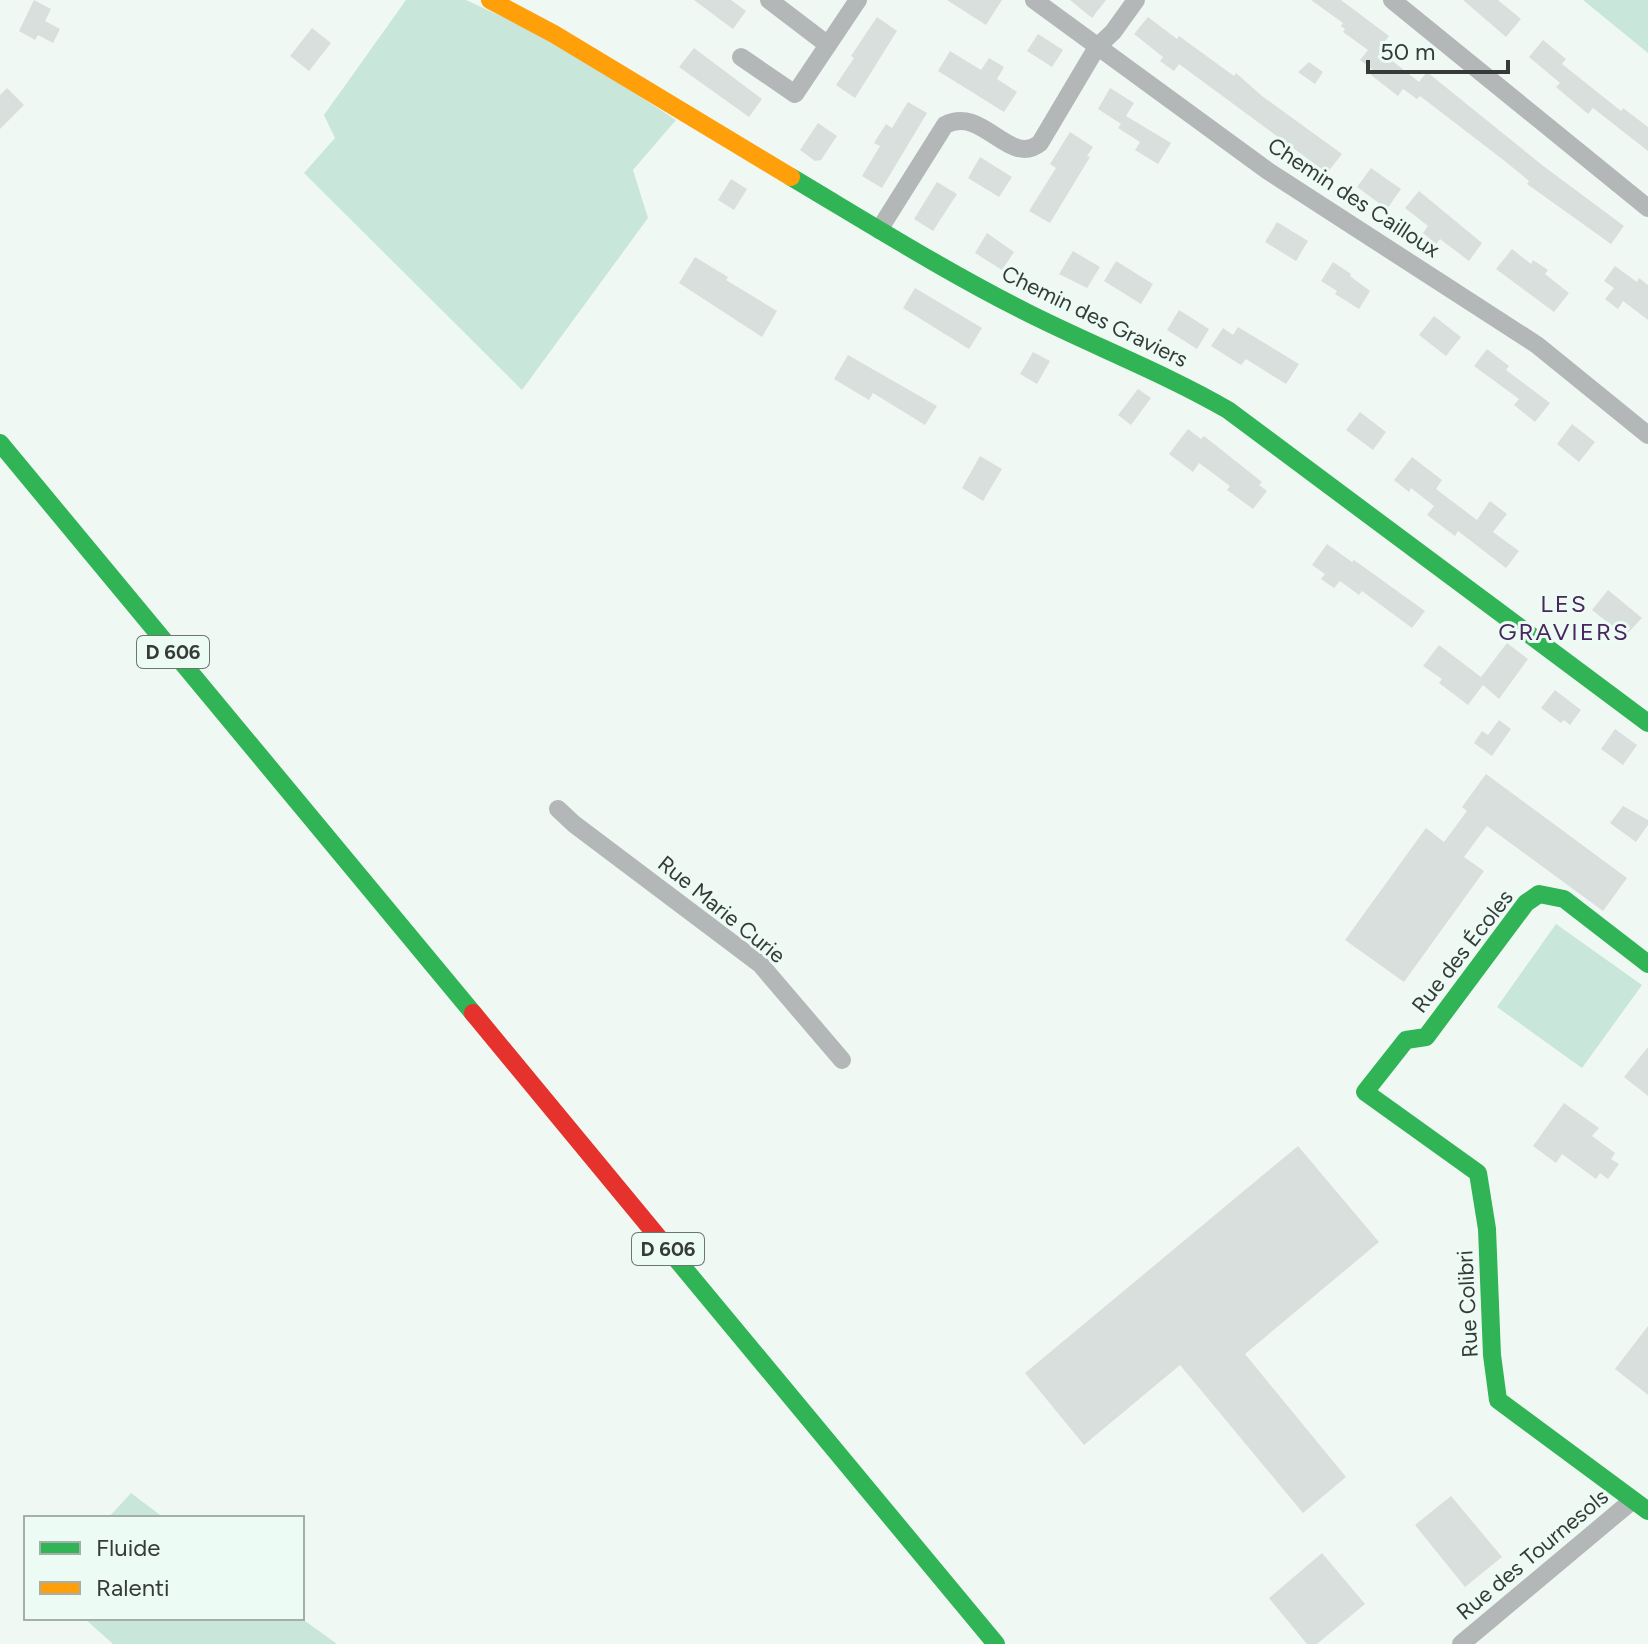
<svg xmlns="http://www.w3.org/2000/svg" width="1648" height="1644" font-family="Figtree,sans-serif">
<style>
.green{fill:#c8e6d9}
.building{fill:#d9dfdc}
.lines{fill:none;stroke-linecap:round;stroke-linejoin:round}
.street{stroke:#b4b7b7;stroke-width:18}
.fast{stroke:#30b455;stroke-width:18}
.slow{stroke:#ff9f0a;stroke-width:18}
.jam{stroke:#e5322d;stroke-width:18}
.labels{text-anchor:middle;stroke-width:6;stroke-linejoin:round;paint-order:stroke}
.shield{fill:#edfbf5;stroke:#6d7571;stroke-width:2}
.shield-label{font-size:20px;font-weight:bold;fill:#363b39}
.street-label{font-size:22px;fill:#363b39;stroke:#edfbf5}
.neighbourhood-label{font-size:24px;letter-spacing:2px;fill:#48275f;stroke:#edfbf5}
</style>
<rect width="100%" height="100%" fill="#f0f8f4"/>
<path class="green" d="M406 0H466L555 41 676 120 633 170 648 218 522 390 304 173 335 138 324 115Z
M1583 0H1648V53Z
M1556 924 1642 985 1582 1068 1497 1007Z
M131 1493 164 1518H108Z
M84 1618H301L337 1644H113Z"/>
<path class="building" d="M34 0 51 9 45 21 60 29 53 43 38 35 35 40 19 31Z
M694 0H731L746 11 733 29Z
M947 0H1002L986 25Z
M1070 0H1106L1092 18Z
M1311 0H1341L1389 36 1381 46 1389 52 1386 56 1419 82 1427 72 1542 165 1624 226 1611 244 1527 184 1529 181 1506 162 1420 96 1417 99 1403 89 1398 96 1371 75 1374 71 1360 60 1368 50 1343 32 1345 29 1341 26 1343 23Z
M1463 0H1498L1521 19 1506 37Z
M877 17 897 31 855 98 836 85 854 58 851 56Z
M1148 17 1177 39 1179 36 1234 76 1236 73 1262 96 1342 154 1327 173 1179 64 1174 71 1160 61 1163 57 1134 34Z
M312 28 331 43 309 71 290 56Z
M1038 34 1063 50 1052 67 1027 51Z
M1543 40 1566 59 1562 64 1621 111 1623 108 1648 127V151L1593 108 1588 114 1556 87 1560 83 1529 57Z
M694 48 762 99 749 117 679 67Z
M950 51 981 70 989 58 1004 67 997 79 1017 92 1004 112 938 71Z
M1309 62 1323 72 1315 84 1298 72Z
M7 88 24 105 0 129V95Z
M1110 88 1134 103 1126 116 1171 143 1158 164 1135 150 1140 142 1118 128 1121 124 1098 109Z
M908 102 927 113 882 188 862 176 880 146 874 143 886 124 892 128Z
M818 123 837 136 821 160 815 161 800 150Z
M1070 132 1093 147 1087 156 1090 157 1050 223 1029 211 1056 168 1050 164Z
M980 157 1012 177 999 197 968 178Z
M1371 168 1401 189 1387 209 1357 187Z
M731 179 747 189 734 210 718 200Z
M937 182 957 194 933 231 914 219Z
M1419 191 1482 243 1469 261 1440 239 1436 244 1423 233 1428 226 1405 208Z
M1277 222 1308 241 1296 261 1265 242Z
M987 233 1014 252 1002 270 975 253Z
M1512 249 1531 264 1533 260 1548 270 1545 274 1569 293 1554 312 1496 269Z
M1073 251 1100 267 1087 288 1059 274Z
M695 257 728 277 726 280 777 311 762 337 679 283Z
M1116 261 1153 284 1141 304 1104 281Z
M1333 262 1351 274 1350 276 1370 291 1359 309 1335 294 1337 291 1321 281Z
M1615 266 1637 282 1639 278 1648 285V320L1623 301 1618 309 1605 299 1614 288 1604 281Z
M915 288 982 328 969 349 903 308Z
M1179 310 1209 329 1197 349 1167 330Z
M1434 316 1461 337 1446 356 1419 335Z
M1238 327 1299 364 1286 384 1246 359 1241 365 1211 346 1223 328 1233 335Z
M1487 349 1509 366 1506 370 1550 403 1535 422 1514 405 1519 399 1474 366Z
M1033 352 1050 361 1037 384 1020 374Z
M848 355 937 406 925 425 873 393 869 400 834 379Z
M1138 389 1151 398 1131 425 1118 415Z
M1360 412 1386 432 1373 450 1346 430Z
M1572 424 1595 442 1579 462 1557 444Z
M1188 429 1201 439 1204 436 1262 482 1259 485 1267 491 1253 509 1227 490 1230 486 1199 463 1193 472 1169 454Z
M980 456 1002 469 983 501 962 488Z
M1412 457 1442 480 1436 489 1477 520 1490 501 1507 514 1493 532 1519 551 1506 568 1458 531 1455 536 1427 515 1434 506 1411 488 1409 492 1394 480Z
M1327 544 1352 562 1354 560 1425 611 1412 628 1362 591 1359 595 1340 581 1334 588 1321 579 1325 574 1312 565Z
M1608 590 1642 618 1625 636 1592 610Z
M1507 643 1528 659 1499 699 1483 685 1468 705 1439 683 1442 679 1423 666 1439 645 1481 677Z
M1555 690 1581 710 1570 725 1564 720 1561 723 1541 708Z
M1499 720 1511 729 1492 756 1474 743 1482 731 1488 735Z
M1615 729 1637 745 1623 765 1601 749Z
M1486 774 1627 878 1603 911 1487 826 1464 857 1484 871 1404 982 1345 940 1426 828 1444 842 1467 811 1462 807Z
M1623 806 1648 820V825L1636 842 1610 823Z
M1648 1047V1096L1624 1077Z
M1564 1103 1599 1128 1592 1136 1615 1153 1611 1159 1619 1164 1608 1179 1600 1173 1596 1179 1562 1154 1556 1163 1533 1146Z
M1298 1146 1379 1242 1245 1354 1346 1477 1303 1513 1180 1365 1084 1445 1025 1373Z
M1648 1326V1395L1615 1369Z
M1451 1496 1502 1557 1465 1587 1415 1525Z
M1322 1553 1365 1604 1317 1644H1307L1269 1598Z"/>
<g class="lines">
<path class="street" d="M769 0 828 45
M1034 0 1268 171 1537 345 1648 435
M1392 0 1648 208
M741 57 795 94 858 0
M879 230 945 125C983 105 1009 168 1040 143L1097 47 1113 32 1136 0
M558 809 574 824 760 964 842 1060
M1461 1644 1633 1500"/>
<path class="fast" d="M791 177C870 224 948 273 1030 314 1096 347 1164 373 1228 410L1648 723
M0 443 473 1013
M1648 964 1564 899 1539 894 1526 903 1426 1037 1406 1040 1365 1092 1478 1173 1487 1229 1492 1355 1498 1400 1648 1511
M668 1249 996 1644"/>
<path class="slow" d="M490 0 554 34 791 177"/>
<path class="jam" d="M473 1013 668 1249"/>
</g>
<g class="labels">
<g class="shield">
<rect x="137" y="636" width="72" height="32" rx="6"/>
<rect x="632" y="1233" width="72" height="32" rx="6"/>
</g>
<g class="shield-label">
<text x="173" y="659">D 606</text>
<text x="668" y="1256">D 606</text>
</g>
<g class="street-label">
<text transform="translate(1354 197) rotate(33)" y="8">Chemin des Cailloux</text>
<text transform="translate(1095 316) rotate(26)" y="8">Chemin des Graviers</text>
<text transform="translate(722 909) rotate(39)" y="8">Rue Marie Curie</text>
<text transform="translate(1462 951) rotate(-52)" y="8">Rue des Écoles</text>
<text transform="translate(1467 1304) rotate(-93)" y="8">Rue Colibri</text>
<text transform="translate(1532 1554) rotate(-40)" y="8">Rue des Tournesols</text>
</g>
<g class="neighbourhood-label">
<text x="1564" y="612">LES<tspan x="1564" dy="28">GRAVIERS</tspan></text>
</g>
</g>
<rect x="24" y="1516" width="280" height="104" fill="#edfbf5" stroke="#a4aeaa" stroke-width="2"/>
<rect x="40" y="1542" width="40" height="12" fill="#30b455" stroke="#a4aeaa" stroke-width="2"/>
<text x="96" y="1556" font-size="24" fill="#363b39">Fluide</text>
<rect x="40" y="1582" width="40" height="12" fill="#ff9f0a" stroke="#a4aeaa" stroke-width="2"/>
<text x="96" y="1596" font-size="24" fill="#363b39">Ralenti</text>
<path d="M1368 60v12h140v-12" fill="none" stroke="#363b39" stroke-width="4"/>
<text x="1380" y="60" font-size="24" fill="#363b39" stroke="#edfbf5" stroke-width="6" paint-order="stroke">50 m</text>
</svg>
